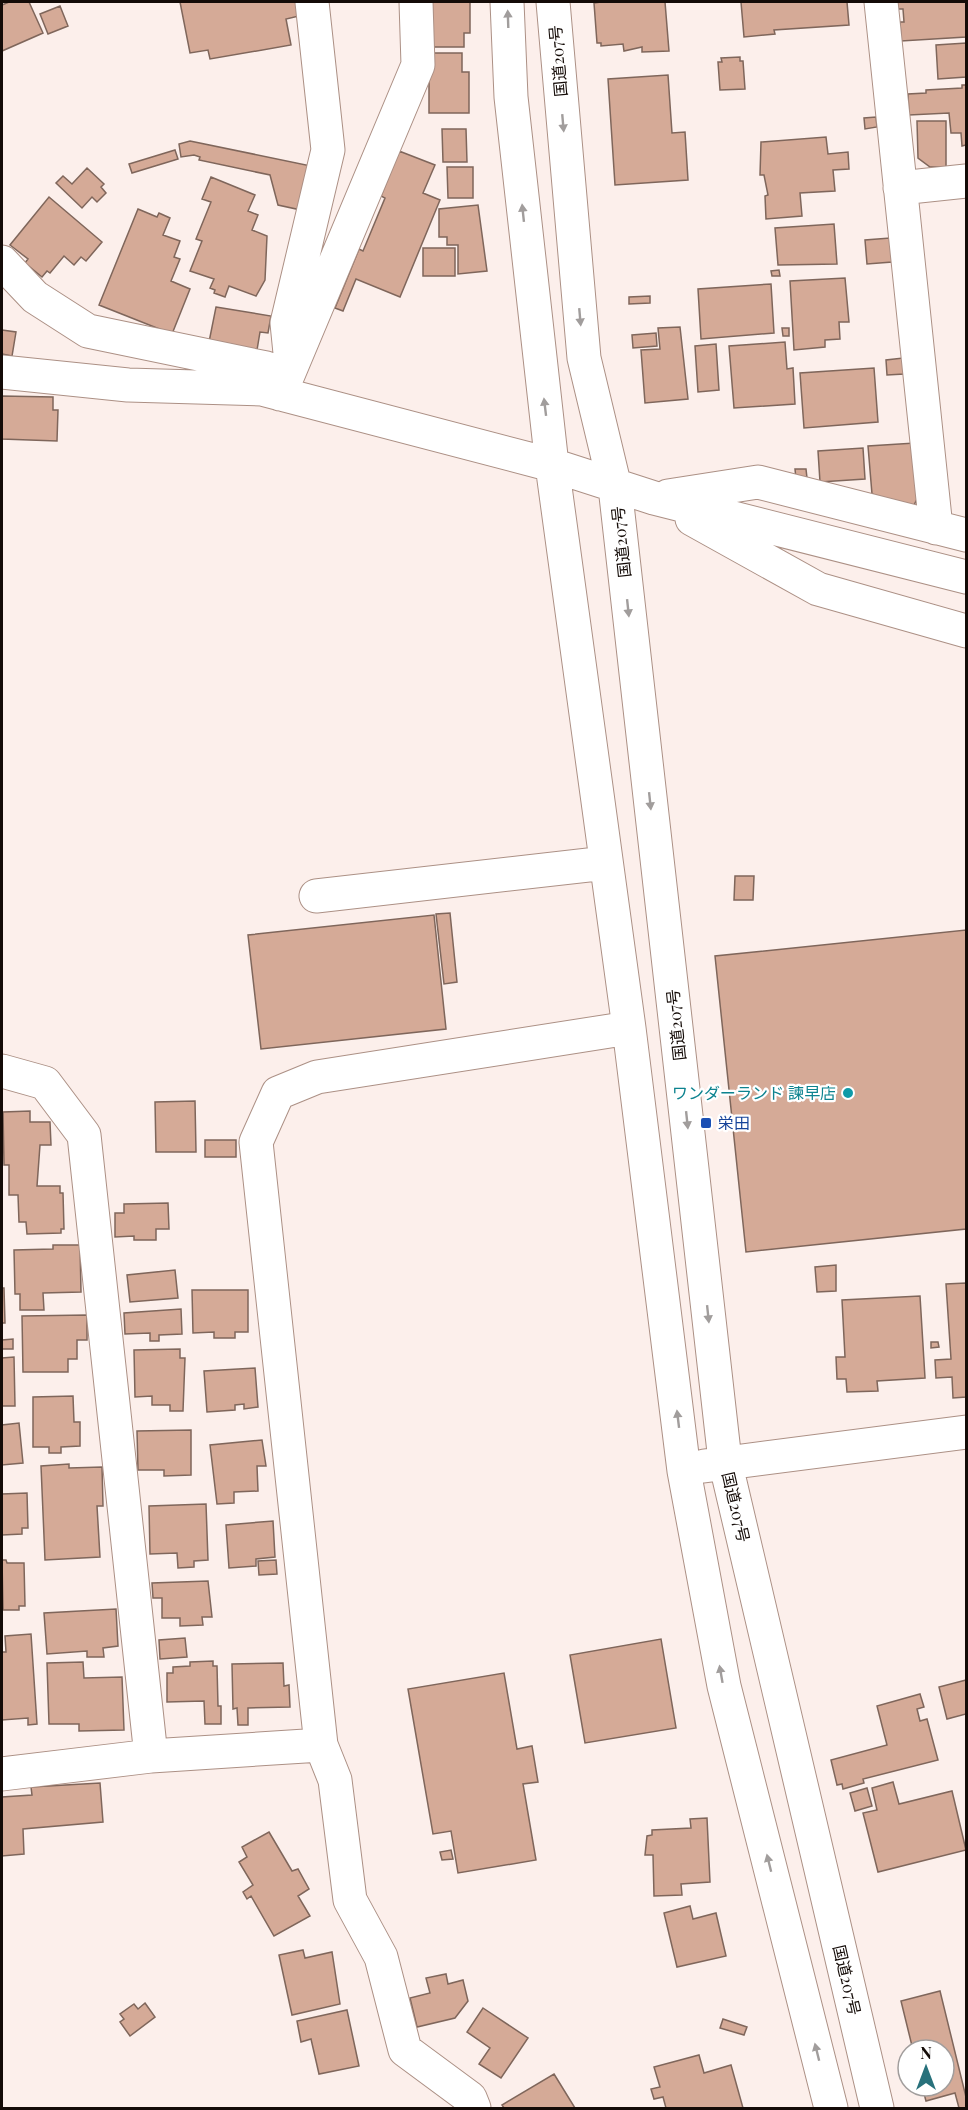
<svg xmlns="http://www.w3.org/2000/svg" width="968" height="2110" font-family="'Playfair Display','Noto Sans JP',serif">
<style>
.building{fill:#d5aa97;stroke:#7f665b;stroke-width:1.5}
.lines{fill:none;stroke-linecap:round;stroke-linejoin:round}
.minor-casing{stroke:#ac9085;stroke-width:35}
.minor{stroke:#fff;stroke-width:33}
.oneway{fill:#a19d9c}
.culture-dot{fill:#0f9aa8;stroke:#fff;stroke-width:2}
.transit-dot{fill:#1a4fb4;stroke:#fff;stroke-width:2}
.labels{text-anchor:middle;stroke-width:4.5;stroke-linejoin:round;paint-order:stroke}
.street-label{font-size:16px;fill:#140b07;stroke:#fff}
.culture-label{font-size:16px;fill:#0d838f;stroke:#fff;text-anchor:end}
.transit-label{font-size:16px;fill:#164399;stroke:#fff;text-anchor:start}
</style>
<rect width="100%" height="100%" fill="#fcefeb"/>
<path class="building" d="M9 2H29L43 33 2 51V5Z
M180 2H296L299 16 286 19 291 45 210 59 208 50 190 53Z
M429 2H470V33H464V47H429Z
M601 2H665L669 51 642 52V47L624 51 623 44 601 46V43H597L594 3Z
M741 2H847L849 25 774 30 775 34 744 37Z
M897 2H966V37L901 41 900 22H904L903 9H898Z
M60 6 68 26 48 34 40 14Z
M966 43V77L938 79 936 45Z
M429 53H462V72H469V113H429Z
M740 57V61H743L745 89 720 90 718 62H722L721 58Z
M668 75 672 133 685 132 688 180 615 185 608 79Z
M962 85H966V145L962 146 961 133H951L949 113 909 115 908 94 926 93V90L962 88Z
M876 117 877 127 865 129 864 118Z
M917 121H946V167H930L918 158Z
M442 129H466L467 162H443Z
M826 137 828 154 848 152 849 169 833 170 835 191 800 193 802 216 766 219 765 196 768 195 764 175H760L761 142Z
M190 141 311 166 301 210 278 205 270 175 199 160 200 157 194 155 181 157 179 144Z
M175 150 178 159 132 173 129 164Z
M399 151 435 165 423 193 440 200 400 297 356 279 343 311 335 308 359 249 363 251 385 198 381 196Z
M447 167H473V198H448Z
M87 168 104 184 101 187 106 193 97 202 92 197 82 208 56 183 63 176 72 184Z
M211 177 255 195 248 211 258 215 252 230 267 236 265 280 256 296 229 286 225 297 214 293 215 290 210 288 214 279 190 271 202 241 196 239 211 202 202 199Z
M49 197 102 242 86 261 81 257 74 265 64 256 50 273 47 271 42 277 25 263 28 259 10 245Z
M478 205 487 271 458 274V245H447V237H439V209Z
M138 209 157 217 159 213 170 218 163 235 180 241 174 257 180 259 171 281 190 289 172 334 99 305Z
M834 224 837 264 778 265 775 228Z
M890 238 892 262 867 264 865 240Z
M423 248H455V276H423Z
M779 270 780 276H772L771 271Z
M845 278 849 322H839L840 339 825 340V347L794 350 790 281Z
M771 284 774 333 701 339 698 289Z
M650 296V303L629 304V297Z
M216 307 271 316 268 333 260 332 257 350 209 342Z
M680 327 688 399 645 403 641 350 660 349 658 328Z
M782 328H789V336H783Z
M2 330 16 332 12 356 2 354Z
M656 333 657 346 633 348 632 335Z
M785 342 787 369 793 368 795 404 734 408 729 346Z
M716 344 719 390 698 392 695 346Z
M903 358 904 374 887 375 886 360Z
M874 368 878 422 804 428 800 373Z
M2 396 53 397V410H58L57 441 2 439Z
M915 443 919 495 913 507 872 494 868 446Z
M863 448 865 479 820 482 818 451Z
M795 469H806L807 478 796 479Z
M735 876H754L753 900H734Z
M450 913 457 982 444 984 436 914Z
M434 915 446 1029 261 1049 248 935Z
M966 930V1229L746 1252 715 956Z
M195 1101 196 1152H156L155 1102Z
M30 1111V1122H50L51 1145H40L37 1186H60V1193H63L64 1229H61V1233L27 1234 26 1222H19L18 1195H9V1165H4L3 1112Z
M205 1140H236V1157H205Z
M168 1203 169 1229H156V1240H134V1236L115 1237V1213H124V1204Z
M53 1245H80L81 1292 43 1293 44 1310H20V1294H15L14 1250 53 1249Z
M836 1265V1291L817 1292 815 1267Z
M175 1270 178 1298 130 1302 127 1275Z
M966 1283V1397L953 1398 952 1377 936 1378 935 1360 951 1359 946 1284Z
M2 1288H4L5 1323H2Z
M192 1290H248V1332H235V1338H214V1332L193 1333Z
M920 1296 925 1378 877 1381 878 1391 847 1392 846 1379H837L836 1357H845L842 1300Z
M181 1309 182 1334 159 1335V1341H150V1333L125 1334 124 1313Z
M87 1315V1340H77V1359H68V1372H23L22 1316Z
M13 1339V1349H2V1340Z
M931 1342H938L939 1347 931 1348Z
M180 1349V1358H185L183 1411H170V1405H152V1396L135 1397 134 1350Z
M14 1357 15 1406H2V1358Z
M255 1368 258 1407 244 1409V1404L235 1405V1410L207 1412 204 1371Z
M73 1396 74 1422H80V1446L61 1447V1453H49V1447H33V1397Z
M19 1423 23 1463 2 1465V1425Z
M191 1430V1475L164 1476V1470H138L137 1431Z
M262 1440 266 1466H257L258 1491 234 1492V1503L217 1504 210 1445Z
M69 1464V1468L102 1467 103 1506H97L100 1557 45 1560 41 1466Z
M27 1493 28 1528H22V1534L2 1535V1494Z
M206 1504 208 1560 194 1561V1567L178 1568 177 1553 150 1554 149 1506Z
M273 1521 275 1557 256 1559V1566L229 1568 226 1525Z
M2 1560H6L7 1563H24L25 1606H19V1610H3Z
M276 1560 277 1574 259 1575 258 1561Z
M208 1581 212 1617H202L203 1625 180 1626V1618H162V1598H153L152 1583Z
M116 1609 118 1646 103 1648 104 1657H87V1651L47 1654 44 1613Z
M31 1634 37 1724 28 1725V1718L2 1720V1652H6L5 1636Z
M185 1638 187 1657 160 1659 159 1640Z
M661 1639 676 1728 585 1743 570 1655Z
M213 1661V1666H217L218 1706H221V1724H205L204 1701 167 1702V1673H173V1667L190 1666V1662Z
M83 1662 84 1678 122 1677 124 1730 79 1731V1724H49L47 1663Z
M283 1663 284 1686 289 1685 290 1707 248 1708V1725H238L237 1708 233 1709 232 1664Z
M504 1673 517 1749 532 1746 538 1782 523 1784 536 1860 458 1873 451 1831 433 1834 408 1689Z
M966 1680V1714L947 1719 939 1687Z
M920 1694 924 1707 917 1709 920 1721 927 1719 938 1760 863 1779 864 1783 843 1789 842 1784 837 1785 831 1760 887 1745 877 1706Z
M893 1782 899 1804 952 1791 966 1850 878 1872 863 1813 877 1810 872 1788Z
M100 1783 103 1822 23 1829 24 1854 2 1856V1797L32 1795 31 1787Z
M867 1788 872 1806 855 1811 850 1793Z
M707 1818 710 1882 681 1884 682 1895 654 1896 653 1855H645L647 1836 652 1835V1830L691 1828 690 1819Z
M269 1832 292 1871 298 1869 309 1889 298 1896 310 1916 274 1936 251 1896 247 1899 243 1892 253 1885 239 1862 247 1857 242 1847Z
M451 1850 453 1859 442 1860 440 1852Z
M690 1906 693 1919 716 1913 726 1956 677 1967 664 1913Z
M303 1950 305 1958 332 1952 340 2004 292 2015 279 1955Z
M446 1974 448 1984 463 1980 468 2001 455 2018 417 2027 410 1998 430 1993 426 1978Z
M940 1991 966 2097V2108H959L955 2093 926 2101 922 2086H944V2050H913L901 2001Z
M145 2003 155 2017 130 2036 120 2022 124 2019 120 2014 134 2004 138 2009Z
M483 2008 528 2038 501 2078 479 2064 490 2048 467 2032Z
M347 2010 359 2066 319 2074 311 2039 301 2042 297 2021Z
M723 2019 747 2027 744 2035 720 2028Z
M699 2055 704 2073 731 2065 743 2108H666L663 2097 654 2099 651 2089 660 2087 654 2067Z
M554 2074 575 2108H504L502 2105Z"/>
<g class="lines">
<defs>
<path id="minor" d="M507 2 511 97 552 465 629 1028 684 1471 724 1686 831 2108
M553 2 584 358 615 487 725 1461 877 2108
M881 2 936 528
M900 188 966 181
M2 262 35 297 88 331 266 368 262 389
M290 353 287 323 328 150 312 2
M2 372 128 385 262 389 552 465 654 498 966 577
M280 394 418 65 416 2
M668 496 758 482 966 535
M692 519 818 589 966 631
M316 896 606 863
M2 1071 45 1083 84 1135 151 1756
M704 1466 966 1432
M321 1745 335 1780 350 1900 381 1957 405 2050 470 2098 474 2108
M2 1774 151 1756 321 1745 256 1142 278 1093 317 1077 629 1028"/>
</defs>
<use href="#minor" class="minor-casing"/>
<use href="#minor" class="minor"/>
</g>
<defs><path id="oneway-solid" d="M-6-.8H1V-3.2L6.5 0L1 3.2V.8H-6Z" transform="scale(1.5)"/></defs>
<g class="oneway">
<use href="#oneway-solid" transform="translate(508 19) rotate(-92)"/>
<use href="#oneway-solid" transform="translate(563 123) rotate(85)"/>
<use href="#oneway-solid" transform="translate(523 213) rotate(-96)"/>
<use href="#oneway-solid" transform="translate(580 317) rotate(85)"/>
<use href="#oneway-solid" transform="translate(545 407) rotate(-97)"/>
<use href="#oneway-solid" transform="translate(628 608) rotate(84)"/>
<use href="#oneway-solid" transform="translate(650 801) rotate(84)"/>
<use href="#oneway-solid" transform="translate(687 1120) rotate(84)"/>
<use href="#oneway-solid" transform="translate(708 1314) rotate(84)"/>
<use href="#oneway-solid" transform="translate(678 1419) rotate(-97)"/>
<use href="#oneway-solid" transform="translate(721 1674) rotate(-100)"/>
<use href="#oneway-solid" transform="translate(769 1863) rotate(-104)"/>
<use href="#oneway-solid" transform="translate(817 2052) rotate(-104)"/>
</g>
<circle class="culture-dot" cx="848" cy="1093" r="6"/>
<rect class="transit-dot" x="700" y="1117" width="12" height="12" rx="3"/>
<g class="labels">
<g class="street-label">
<text transform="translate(558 61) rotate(-95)" y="6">国道207号</text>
<text transform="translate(621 542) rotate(-96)" y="6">国道207号</text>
<text transform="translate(676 1025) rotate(-96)" y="6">国道207号</text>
<text transform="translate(736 1507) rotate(77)" y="6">国道207号</text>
<text transform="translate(847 1980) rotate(77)" y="6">国道207号</text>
</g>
<g class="culture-label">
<text x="836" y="1099">ワンダーランド 諫早店</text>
</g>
<g class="transit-label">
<text x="718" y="1129">栄田</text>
</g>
</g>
<rect width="968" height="2110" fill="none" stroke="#140b07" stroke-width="6"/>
<g transform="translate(926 2068)"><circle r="28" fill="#ffffff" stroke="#a19d9c" stroke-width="1.5"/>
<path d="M0-4.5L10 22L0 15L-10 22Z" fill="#28717b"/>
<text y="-9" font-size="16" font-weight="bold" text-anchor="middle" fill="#140b07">N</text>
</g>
</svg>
